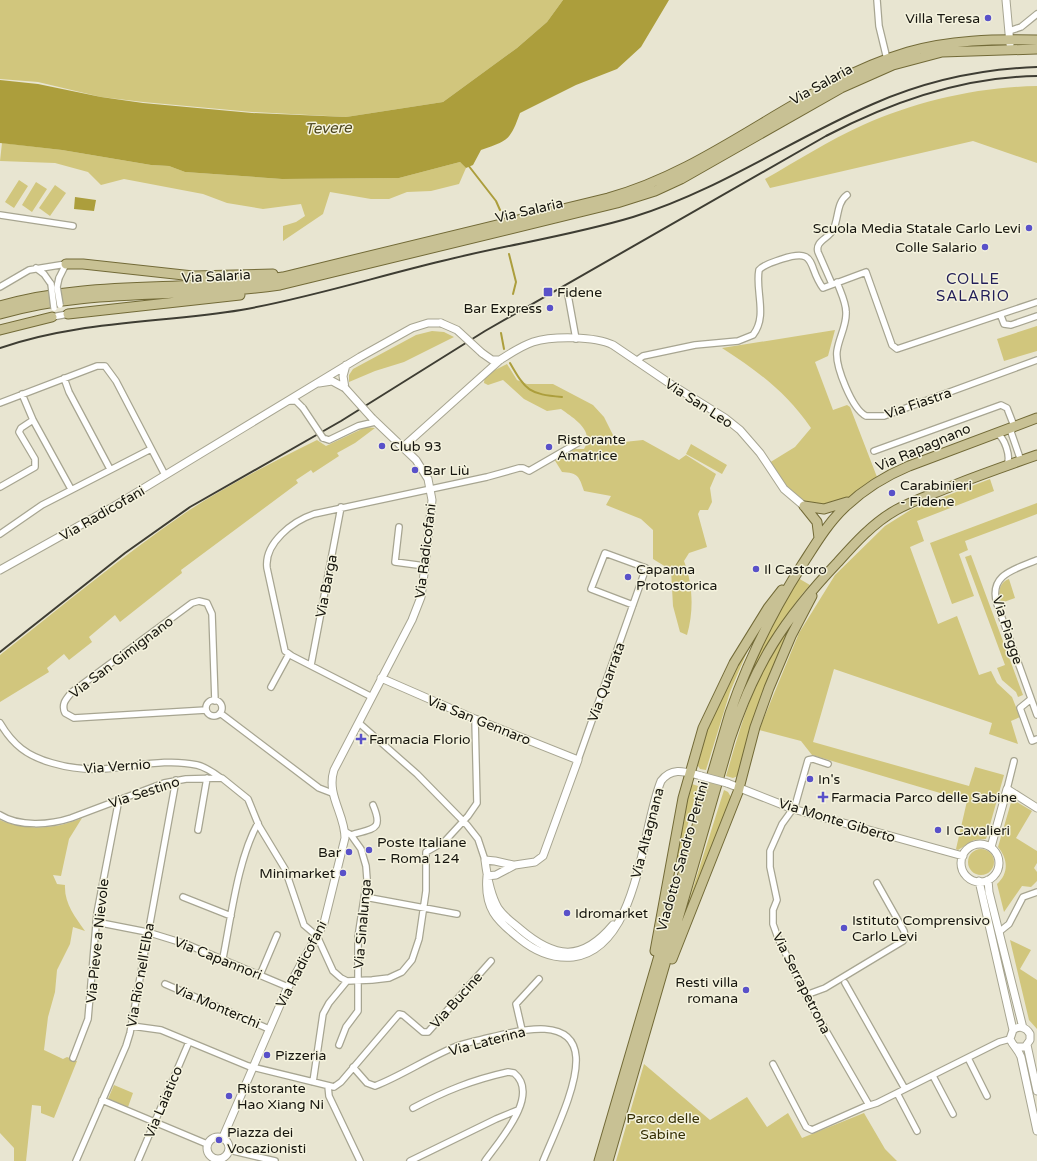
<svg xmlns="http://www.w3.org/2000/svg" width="1037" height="1161" font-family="'Varela Round',sans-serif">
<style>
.green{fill:#d1c67d}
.water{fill:#ac9e3c}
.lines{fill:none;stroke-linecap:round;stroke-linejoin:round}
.stream{stroke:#ac9e3c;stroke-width:2}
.minor-casing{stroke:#a7a591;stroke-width:8}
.tertiary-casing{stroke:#a7a591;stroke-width:9}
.primary-casing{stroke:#726a37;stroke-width:11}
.minor{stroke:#fff;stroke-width:5.5}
.tertiary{stroke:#fff;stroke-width:7}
.primary{stroke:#c8c194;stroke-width:9}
.rail{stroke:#3e3d33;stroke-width:2}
.minor-bridge-casing{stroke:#a7a591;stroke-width:8;stroke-linecap:butt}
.tertiary-bridge-casing{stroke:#a7a591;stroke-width:9;stroke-linecap:butt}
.minor-bridge{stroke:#fff;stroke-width:5.5}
.tertiary-bridge{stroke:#fff;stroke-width:7}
.poi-dot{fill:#5951c9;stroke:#f5f3de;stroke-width:1.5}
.labels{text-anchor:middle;stroke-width:3;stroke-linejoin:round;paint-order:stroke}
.poi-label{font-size:14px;fill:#16150e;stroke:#f5f3de;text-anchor:start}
.street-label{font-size:14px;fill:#16150e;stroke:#f5f3de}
.park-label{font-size:14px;fill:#352f04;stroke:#f5f3de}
.water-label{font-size:15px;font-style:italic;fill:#4c461d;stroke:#f5f3de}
.neighbourhood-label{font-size:15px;letter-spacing:1px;fill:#24205a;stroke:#f5f3de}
</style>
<rect width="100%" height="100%" fill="#e8e5d1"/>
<path class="green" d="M0 0H563L547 22 517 48 443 102 346 117 252 112 143 102 101 97 38 82 0 79Z
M1037 86V163L973 141 770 188 765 179C797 161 829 140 863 125 917 101 978 87 1037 86Z
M2 143 62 150 151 165 169 166 185 172 282 179 399 178 460 162 466 168 459 184 431 191 407 192 389 199H371L330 192 323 214 283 241V226L296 222 305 216 301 204 263 209 227 203 203 194 124 179 101 185 88 172 55 163 0 161Z
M19 180 28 186 14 208 5 202Z
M36 182 47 189 32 212 22 205Z
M55 185 66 193 50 216 39 208Z
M1037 326V351L1004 361 997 339Z
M835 330 828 356 815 362 833 410 847 405 850 407 877 477 846 499 830 505 805 503 787 488 769 463 795 447 811 428C786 392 759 372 722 348Z
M432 331 444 332 454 337 404 362 375 371 349 382V375L353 369 416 335Z
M507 364 517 380 527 384H553L593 405 604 417 615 439 624 442 643 440 679 460 686 455 716 474 710 488 712 502 708 510H700L698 514 707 547 689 553 684 561C693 584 694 611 687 635L680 632 673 606 671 570 653 559V530L641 519 606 505 611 496 584 491C579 476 578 473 562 472L554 459 574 449H584C595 431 575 419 561 409L547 411 524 399 503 380 488 385 484 383 485 375Z
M366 427 375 428 355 443 337 453 339 456 313 473 311 470 296 480 298 483 181 570 182 573 120 622 115 615 89 637 92 642 69 660 64 654 47 668 49 672 0 702V655C61 607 121 557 185 513 227 485 273 462 317 440L326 446Z
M691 444 727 465 722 474 686 454Z
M990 479 994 491 917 521 924 541 910 547 938 624 957 616 979 675 991 671 997 683 1012 697 1020 717 1011 721 1018 744 989 734 992 723 834 669 813 742 969 786 975 767 1004 775 986 839 974 840 958 850 956 849 967 801 812 755 801 741 759 730 799 633 835 575 885 526 912 509Z
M1037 503V514L965 541 968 550 959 554 974 596 952 604 930 543Z
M971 555 1023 695 1018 697 1016 692 1002 680 997 668 1005 665 965 557Z
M798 578 810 585C777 622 757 666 736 710 751 663 774 621 798 578Z
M1009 579 1015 598 1001 603C998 594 998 583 1009 579Z
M788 630 791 632 738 776 733 778 726 776C741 726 755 672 788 630Z
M748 644 750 645 730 692 706 770 700 769 696 763 705 733Z
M689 783 698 786 668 899Z
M724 790 728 792 731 797 690 904H688Z
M1012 799 1032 811 1016 838 1037 851V863L1034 868 1037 872V881L1031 887 1022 886 1004 912 997 884C1009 873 1008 859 998 847Z
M82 818 69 839 61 876 53 875 57 884 65 885C64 903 75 917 85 931L73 927 70 944 57 970 55 992 48 1017 44 1050 63 1059 67 1057 77 1061 54 1118 41 1113V1106L32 1105 26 1161H14V1148L0 1133V820C16 827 38 829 55 826 64 825 74 821 82 818Z
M968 862a13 13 0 1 1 26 0a13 13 0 1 1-26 0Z
M1010 940 1031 950 1020 969 1037 980V1029L1029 1020Z
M644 1064 710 1120 747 1097 767 1127 788 1113 802 1138 864 1113 885 1149 897 1161H616Z
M114 1085 133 1093 128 1107 108 1099Z"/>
<path class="water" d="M563 0H669L641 47 617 69 576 85 520 113C510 141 508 140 481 150L473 165 466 168 460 162 399 178 282 179 185 172 169 166 151 165 62 150 0 143V80L38 84 101 97 143 103 252 113 346 117 443 102 517 48 547 22Z
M75 197 96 200 94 211 74 209Z"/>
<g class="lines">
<path class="stream" d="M468 165 496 201 500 210
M509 254 516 282 513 294
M501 333 504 349
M510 363C526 391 529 394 562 397"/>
<defs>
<path id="minor" d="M877 0 879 26 887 59
M1009 31 1021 27 1037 14
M0 215 73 226
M36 268 44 274 51 284
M59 278 66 264
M837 282C840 291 846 302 846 312 847 325 839 337 837 351 835 366 852 409 866 416H884L1037 360
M832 284 818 252C815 241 828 239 833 230 839 219 836 203 847 195
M0 287 29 270 66 264
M568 295 576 339
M1001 316 1004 324 1011 325 1037 316
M52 317 68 314
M636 361 643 356 695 345 738 341 753 335C768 316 755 291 759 270 764 264 774 262 782 259 818 247 807 267 823 288L866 272 892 345 897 349 1037 302
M64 378 69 392 110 469
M22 394 33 420 71 489
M288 401H296L303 408
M0 403 97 366H105L116 381 165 475
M996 433C1005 437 1011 457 1007 465
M323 438 329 440 358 426 375 422
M874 451 1001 405 1007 408 1014 426 1011 432 1020 458 1024 459
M0 487 35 467V459L19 432 21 428 33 420
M399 527 395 562 425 566
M0 534 42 505 151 449
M1037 560C1016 569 988 574 997 604L1037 715
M311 665 341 507
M271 687 289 654
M372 697 292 656 285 651 267 568C264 543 293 521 314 514L487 477 519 468H523L529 471 581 441
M1031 699 1020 708 1032 741 1037 739
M206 708a8 8 0 1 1 16 0a8 8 0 1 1-16 0Z
M206 710 74 718 65 713C61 704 66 699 72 692L192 603 199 601 207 603 212 614 215 701
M220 713 319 788 332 793
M0 723C13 745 27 756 52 763 69 768 85 770 103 769 134 767 166 758 197 765 206 767 214 773 221 778
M359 723 417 774 467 825 478 839 485 860
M578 760 646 568 605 553 591 589 633 605
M828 764 813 759 808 760 795 806 782 824 770 851V867L777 900 773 910V924L778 938 810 1003 869 1105
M1007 789 1014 761
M0 815C19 827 50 825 71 818L164 783 186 779 222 778 248 799 259 826 285 869 304 925 317 936 333 971 341 978 347 981 372 980 389 978 402 972 412 960 419 939 426 891V852L445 841 468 816 477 803 475 719
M198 830 207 778
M351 835C373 828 384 831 373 805
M183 897 231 916
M365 897 457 914
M96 922 147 932 186 944 288 987
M999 932 1009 924 1023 897 1037 892
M223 958C231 918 238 858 258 823
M260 975 277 935
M845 983 905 1089
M165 984 269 1029
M806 995 825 988 903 941 905 937 904 931 877 883
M132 1026 161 1030 248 1066 334 1087 341 1082 399 1014 403 1015 423 1032H428L491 961
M522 1030 516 1004 539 979
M339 1045 346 1027 358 1011V937L367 879 366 866 361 849 351 835 344 831
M73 1058 88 1019 97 913 119 799
M968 1058 987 1096
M773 1064 806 1127 812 1130 864 1107 877 1103 999 1042 1010 1039
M353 1067 367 1083 375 1086C403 1075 429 1057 457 1046 468 1042 480 1040 492 1037 517 1031 573 1015 576 1057 578 1086 554 1134 543 1161
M933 1076 953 1114
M313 1082 323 1014 329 1003 347 981
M328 1086 329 1096 360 1161
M897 1093 917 1131
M102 1100 207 1144
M413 1108C445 1091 472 1080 508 1072L514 1073C541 1095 499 1141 485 1161
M229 1150 275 1161
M76 1161 126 1046 130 1033 176 780
M138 1161 189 1042
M410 1161 496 1119 518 1110"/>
<path id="tertiary" d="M1006 0 1010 44
M482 353 492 360H500
M319 383 332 381 345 388
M345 388 343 376 346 365
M403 447 500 360C511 353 521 346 533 342 552 336 595 336 613 345L669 383 725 418 740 430 760 453 784 489 804 506
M0 570 111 508 360 357 412 328 428 323H441
M381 678 475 719 578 760 543 856 535 862 515 865 496 875 487 876
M727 783 793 809 963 856
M961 863a19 19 0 1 1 38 0a19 19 0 1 1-38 0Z
M991 847 1007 789 1037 808
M513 865 495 861 485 860C487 876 490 894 498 908 504 917 513 923 520 929 555 959 582 962 613 925
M487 876C484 908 496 920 520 939 536 952 553 959 573 957 639 948 641 830 661 781 672 766 686 772 701 776
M988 880 989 892 1023 1028
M979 881 1013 1030
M1027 1045 1037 1091
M1017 1047H1025L1030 1040V1034C1026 1027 1019 1025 1013 1030L1010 1039C1013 1046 1018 1049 1021 1057L1037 1131
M207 1148a11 11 0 1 1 22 0a11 11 0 1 1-22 0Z
M223 1137 286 991 324 923 345 838C345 814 326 795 334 770L412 620 421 597 425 566 432 500 428 479 416 460 372 418"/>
<path id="primary" d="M66 264H83L193 276 273 274
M0 306C92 279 189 293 283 277L608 198C717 168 800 84 908 52 949 40 994 39 1037 40
M0 314C92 287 187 299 280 285L617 203 655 191 681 179 841 88 893 65 942 52 1037 49
M68 314 240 295
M0 330 52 317
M804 506 824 509 847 502
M805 507 817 522 819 538
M655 951 683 798 703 728 734 663 768 608 782 590
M672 959 738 792 755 727 769 688 791 636 812 596
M599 1161 730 713C748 661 772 612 802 565 815 545 827 524 845 507 864 489 885 476 909 466L1037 418
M608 1161 730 739C755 664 784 619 838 562 855 543 873 523 896 510 914 500 933 494 952 486 980 475 1008 465 1037 455"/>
</defs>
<use href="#minor" class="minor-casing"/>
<use href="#tertiary" class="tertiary-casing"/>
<use href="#primary" class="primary-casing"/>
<use href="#minor" class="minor"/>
<use href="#tertiary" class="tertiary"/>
<use href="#primary" class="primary"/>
<path class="rail" d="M0 348C77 321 161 323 241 310 309 298 375 277 442 261 505 245 570 236 633 217 718 191 792 139 873 104 925 81 981 69 1037 67
M0 652 125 553 190 507 341 421 485 331 826 136C891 102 962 77 1037 76"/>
<defs>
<path id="minor-bridge" d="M59 278 57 287 60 305
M51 284 54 308
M303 408 323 438"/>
<path id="tertiary-bridge" d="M441 323 457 330 482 353
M345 388 372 418
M701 776 727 783"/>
</defs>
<use href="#minor-bridge" class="minor-bridge-casing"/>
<use href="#tertiary-bridge" class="tertiary-bridge-casing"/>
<use href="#minor-bridge" class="minor-bridge"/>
<use href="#tertiary-bridge" class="tertiary-bridge"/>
</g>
<g class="poi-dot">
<circle cx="988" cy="18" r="4"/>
<circle cx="1029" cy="228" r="4"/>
<circle cx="985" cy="247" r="4"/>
<rect x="543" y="287" width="10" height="10" rx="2"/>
<circle cx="550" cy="308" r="4"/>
<circle cx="382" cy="446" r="4"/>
<circle cx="549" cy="447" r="4"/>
<circle cx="415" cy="470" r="4"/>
<circle cx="892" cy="493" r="4"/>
<circle cx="756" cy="569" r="4"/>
<circle cx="628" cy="577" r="4"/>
<path d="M359 733h4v4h4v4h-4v4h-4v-4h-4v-4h4z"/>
<circle cx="810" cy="779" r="4"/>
<path d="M821 791h4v4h4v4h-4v4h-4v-4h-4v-4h4z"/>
<circle cx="938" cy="830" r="4"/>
<circle cx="369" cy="850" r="4"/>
<circle cx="349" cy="852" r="4"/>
<circle cx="343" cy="873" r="4"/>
<circle cx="567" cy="913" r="4"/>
<circle cx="844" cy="928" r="4"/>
<circle cx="746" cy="990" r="4"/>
<circle cx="267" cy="1055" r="4"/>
<circle cx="229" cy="1096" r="4"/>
<circle cx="219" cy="1140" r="4"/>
</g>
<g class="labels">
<g class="poi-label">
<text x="980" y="23" text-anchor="end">Villa Teresa</text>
<text x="1021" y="233" text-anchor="end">Scuola Media Statale Carlo Levi</text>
<text x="977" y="252" text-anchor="end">Colle Salario</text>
<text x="557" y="297">Fidene</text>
<text x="542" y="313" text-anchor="end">Bar Express</text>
<text x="557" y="444">Ristorante<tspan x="557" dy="16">Amatrice</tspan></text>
<text x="390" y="451">Club 93</text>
<text x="423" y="475">Bar Liù</text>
<text x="900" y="490">Carabinieri<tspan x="900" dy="16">- Fidene</tspan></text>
<text x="636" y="574">Capanna<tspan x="636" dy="16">Protostorica</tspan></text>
<text x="764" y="574">Il Castoro</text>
<text x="369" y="744">Farmacia Florio</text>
<text x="818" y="784">In's</text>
<text x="831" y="802">Farmacia Parco delle Sabine</text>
<text x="946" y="835">I Cavalieri</text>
<text x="377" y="847">Poste Italiane<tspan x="377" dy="16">– Roma 124</tspan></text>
<text x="341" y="857" text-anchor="end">Bar</text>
<text x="335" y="878" text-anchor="end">Minimarket</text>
<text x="575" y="918">Idromarket</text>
<text x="852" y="925">Istituto Comprensivo<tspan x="852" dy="16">Carlo Levi</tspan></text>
<text x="738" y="987" text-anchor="end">Resti villa<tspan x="738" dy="16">romana</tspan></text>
<text x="275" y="1060">Pizzeria</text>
<text x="237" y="1093">Ristorante<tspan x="237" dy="16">Hao Xiang Ni</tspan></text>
<text x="227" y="1137">Piazza dei<tspan x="227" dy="16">Vocazionisti</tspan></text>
</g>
<g class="street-label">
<text transform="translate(821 84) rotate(-29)" y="5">Via Salaria</text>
<text transform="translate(529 210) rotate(-13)" y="5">Via Salaria</text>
<text transform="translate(216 276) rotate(-3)" y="5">Via Salaria</text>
<text transform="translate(699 403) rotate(33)" y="5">Via San Leo</text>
<text transform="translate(918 403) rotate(-19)" y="5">Via Fiastra</text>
<text transform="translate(923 447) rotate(-23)" y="5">Via Rapagnano</text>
<text transform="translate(102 513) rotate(-30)" y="5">Via Radicofani</text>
<text transform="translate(425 551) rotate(-83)" y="5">Via Radicofani</text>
<text transform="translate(326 586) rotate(-79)" y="5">Via Barga</text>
<text transform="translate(1008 630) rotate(72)" y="5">Via Piagge</text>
<text transform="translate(121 657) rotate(-37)" y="5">Via San Gimignano</text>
<text transform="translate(606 682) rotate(-70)" y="5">Via Quarrata</text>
<text transform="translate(479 720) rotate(22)" y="5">Via San Gennaro</text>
<text transform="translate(117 766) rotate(-4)" y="5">Via Vernio</text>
<text transform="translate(144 792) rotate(-18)" y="5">Via Sestino</text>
<text transform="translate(837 820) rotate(17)" y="5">Via Monte Giberto</text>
<text transform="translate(647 833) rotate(-75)" y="5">Via Altagnana</text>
<text transform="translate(682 856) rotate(-74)" y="5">Viadotto Sandro Pertini</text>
<text transform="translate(362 924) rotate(-85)" y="5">Via Sinalunga</text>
<text transform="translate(97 941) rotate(-84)" y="5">Via Pieve a Nievole</text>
<text transform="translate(218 958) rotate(22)" y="5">Via Capannori</text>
<text transform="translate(301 964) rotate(-63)" y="5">Via Radicofani</text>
<text transform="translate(140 975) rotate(-80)" y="5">Via Rio nell'Elba</text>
<text transform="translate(802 983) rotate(63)" y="5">Via Serrapetrona</text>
<text transform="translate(456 1000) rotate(-48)" y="5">Via Bucine</text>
<text transform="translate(217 1006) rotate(23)" y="5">Via Monterchi</text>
<text transform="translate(487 1041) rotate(-15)" y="5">Via Laterina</text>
<text transform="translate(163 1102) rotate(-67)" y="5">Via Laiatico</text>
</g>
<g class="park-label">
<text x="663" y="1123">Parco delle<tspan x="663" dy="16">Sabine</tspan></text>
</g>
<g class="water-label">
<text transform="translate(328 128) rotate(-2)" y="5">Tevere</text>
</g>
<g class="neighbourhood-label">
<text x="973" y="284">COLLE<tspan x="973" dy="17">SALARIO</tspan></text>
</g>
</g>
</svg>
